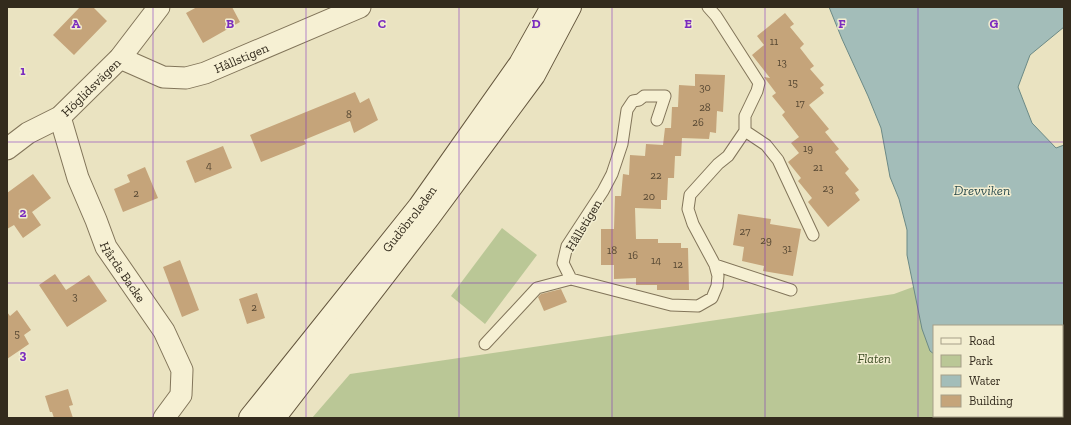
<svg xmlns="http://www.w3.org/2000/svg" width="1071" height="425" font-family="'Zilla Slab',serif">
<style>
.green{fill:#bac796;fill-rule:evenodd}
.water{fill:#a3bdb9;stroke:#6c8a86}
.building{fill:#c5a47a}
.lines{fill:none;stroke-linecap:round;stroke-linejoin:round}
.service-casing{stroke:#82755a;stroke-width:13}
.minor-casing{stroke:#82755a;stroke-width:23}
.secondary-casing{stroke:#64563d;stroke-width:24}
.service{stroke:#f6f0d3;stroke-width:11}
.minor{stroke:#f6f0d3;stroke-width:21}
.secondary{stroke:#f6f0d3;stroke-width:22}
.grid{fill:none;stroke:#7b2cbf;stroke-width:1;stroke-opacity:0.55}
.labels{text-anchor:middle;stroke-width:3;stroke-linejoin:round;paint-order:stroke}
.number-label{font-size:11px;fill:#584934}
.street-label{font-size:13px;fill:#332b1d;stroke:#f2edd0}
.park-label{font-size:13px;font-style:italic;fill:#3e4e25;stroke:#f2edd0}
.water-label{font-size:14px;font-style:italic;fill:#2e4f51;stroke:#f2edd0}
.grid-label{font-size:13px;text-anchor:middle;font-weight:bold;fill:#7b2cbf;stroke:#f2edd0;stroke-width:3;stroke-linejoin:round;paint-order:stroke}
</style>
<rect width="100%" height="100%" fill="#eae3c1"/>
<path class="green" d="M502 228 537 255 485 324 451 296Z
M1024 246 1064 305V418H312L350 374 894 294ZM934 326H1062V416H934Z"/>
<path class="water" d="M829 7H1064V27L1030 55 1018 87 1032 123 1056 148 1064 145V418H963L964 416H1062V326H934V354L930 351 922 329 907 255V230L899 199 890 177 881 128 868 96 842 39Z"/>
<path class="building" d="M80 7H93L107 21 74 55 53 35Z
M197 7H232L240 22 203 43 186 13Z
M785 13 794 24 790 27 804 44 800 48 814 66 810 69 824 85 820 88 824 93 809 105 829 129 825 132 839 149 835 152 849 169 845 173 859 190 855 193 860 200 828 227 808 202 812 198 798 181 801 178 788 162 799 153 791 143 799 137 782 115 785 112 772 96 776 93 764 77 770 78 752 55 764 45 757 36Z
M695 74 725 75 723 112 717 111 716 133 710 132 709 139 682 138 681 156H675L674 178H668L667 200H661V209L635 208 636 239H658V243H681V248H688L689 290H657V285H636V278L614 279V265H601V229H614L615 196H621L623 174 629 175 630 155 645 156 646 144 663 145 665 128H671L672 107H678L679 85 695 86Z
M355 92 360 103 369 98 378 120 354 133 350 121 304 140 306 144 261 162 250 135Z
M223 146 232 168 195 183 186 161Z
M145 167 158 198 123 212 114 189 130 182 127 175Z
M33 174 51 198 32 212 41 225 23 238 14 225 7 229V193Z
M738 214 771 219 770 224 801 229 793 276 763 271 764 266 742 261 744 247 733 245Z
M180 260 199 310 182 317 163 267Z
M55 274 66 290 89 275 107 301 67 327 39 285Z
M561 289 567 302 544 311 538 297 541 294Z
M257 293 265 318 247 324 239 299Z
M17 310 31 330 24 335 29 344 7 359V312L10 316Z
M68 389 73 405 69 406 73 418H54L52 412H50L45 396Z"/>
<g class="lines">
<defs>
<path id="service" d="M657 120 665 96H644L639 100 633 101 627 110 622 144 612 174 603 191 567 246 563 263 571 279 671 305 698 306 712 298 717 286 718 276 715 265 693 224 688 209 690 195 718 164 728 156 745 131V116L757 91 759 83 716 16 708 7
M745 131 766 145 778 160 813 235
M715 265 791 290
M485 344 537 288 571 279"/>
<g id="minor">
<path id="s1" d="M120 58 163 77 186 78 205 73 360 7"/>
<path id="s2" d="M60 117 78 178 96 220 106 247 164 331 182 370 181 395 164 418"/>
<path id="s3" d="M7 149 28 133 60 117 120 58 159 7"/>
</g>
<g id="secondary">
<path id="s4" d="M250 418 419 207 520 64 552 7"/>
<path d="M274 418 429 217 534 75 570 7"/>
</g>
</defs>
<use href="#service" class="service-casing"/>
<use href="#minor" class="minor-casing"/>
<use href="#secondary" class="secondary-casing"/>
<use href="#service" class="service"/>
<use href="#minor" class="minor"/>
<use href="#secondary" class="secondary"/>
</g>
<path class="grid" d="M153 7V418M306 7V418M459 7V418M612 7V418M765 7V418M918 7V418M7 142H1064M7 283H1064"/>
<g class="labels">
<g class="number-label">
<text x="774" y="45">11</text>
<text x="782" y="66">13</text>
<text x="793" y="86">15</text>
<text x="705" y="91">30</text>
<text x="800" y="107">17</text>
<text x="705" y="111">28</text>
<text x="349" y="118">8</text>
<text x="698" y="126">26</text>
<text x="808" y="152">19</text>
<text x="209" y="169">4</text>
<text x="818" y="171">21</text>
<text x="656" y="179">22</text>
<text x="828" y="192">23</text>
<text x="136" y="197">2</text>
<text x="649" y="200">20</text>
<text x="745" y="235">27</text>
<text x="766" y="244">29</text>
<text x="787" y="252">31</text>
<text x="612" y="254">18</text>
<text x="633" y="259">16</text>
<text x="656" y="264">14</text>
<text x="678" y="268">12</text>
<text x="75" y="300">3</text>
<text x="254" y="311">2</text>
<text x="17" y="337">5</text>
</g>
<g class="street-label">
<text dy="5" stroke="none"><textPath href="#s1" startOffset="129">Hållstigen</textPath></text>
<text dy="5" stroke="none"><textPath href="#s3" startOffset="105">Höglidsvägen</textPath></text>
<text dy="5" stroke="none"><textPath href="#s4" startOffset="255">Gudöbroleden</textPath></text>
<text transform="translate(583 225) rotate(-59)" y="5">Hållstigen</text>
<text dy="5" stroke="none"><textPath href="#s2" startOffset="168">Hårds Backe</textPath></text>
</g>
<g class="park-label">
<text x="874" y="363">Flaten</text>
</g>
<g class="water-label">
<text x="982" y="195">Drevviken</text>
</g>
</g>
<g class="grid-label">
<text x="76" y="28">A</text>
<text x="230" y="28">B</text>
<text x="382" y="28">C</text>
<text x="536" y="28">D</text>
<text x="688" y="28">E</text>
<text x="842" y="28">F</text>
<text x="994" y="28">G</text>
<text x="23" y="75">1</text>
<text x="23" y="217">2</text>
<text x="23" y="359">3</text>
</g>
<rect width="1071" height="425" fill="none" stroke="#332b1d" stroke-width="16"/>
<rect x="933" y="325" width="130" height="92" fill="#f2edd0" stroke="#a69f88"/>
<rect x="941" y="338" width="20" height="6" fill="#f6f0d3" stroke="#a69f88"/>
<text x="969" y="345" font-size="12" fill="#332b1d">Road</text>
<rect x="941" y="355" width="20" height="12" fill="#bac796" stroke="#a69f88"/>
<text x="969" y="365" font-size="12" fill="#332b1d">Park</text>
<rect x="941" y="375" width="20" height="12" fill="#a3bdb9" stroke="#a69f88"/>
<text x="969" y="385" font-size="12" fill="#332b1d">Water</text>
<rect x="941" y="395" width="20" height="12" fill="#c5a47a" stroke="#a69f88"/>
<text x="969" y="405" font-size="12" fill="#332b1d">Building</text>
</svg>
